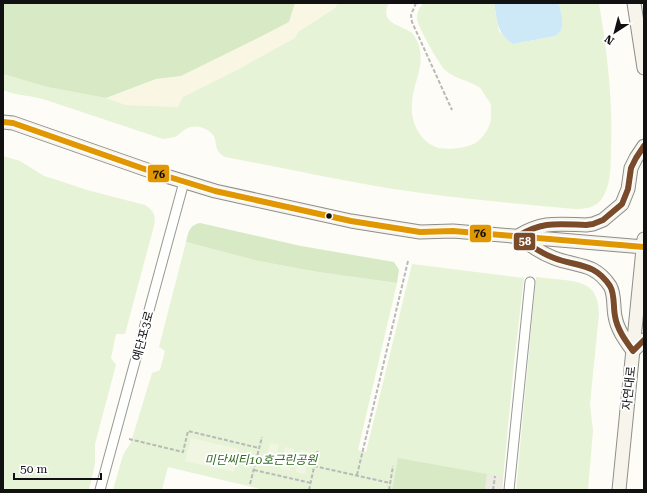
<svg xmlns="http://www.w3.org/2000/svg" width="647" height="493" font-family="'Roboto Serif','Noto Sans KR',serif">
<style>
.farmland{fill:#f9f7e4}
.green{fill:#e7f3d7}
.forest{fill:#d8eac5}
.pitch{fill:#f0f6e1}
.plaza{fill:#edebe2}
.water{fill:#cde8f7}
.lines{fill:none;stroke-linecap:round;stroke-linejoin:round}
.street-casing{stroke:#979795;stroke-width:11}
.secondary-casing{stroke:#8e8d8b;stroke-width:15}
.path{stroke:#b9b9b8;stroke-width:2;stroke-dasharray:4 2;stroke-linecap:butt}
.street{stroke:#fffffe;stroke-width:9}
.secondary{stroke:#f6f4eb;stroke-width:13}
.bus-1-casing{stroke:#fff;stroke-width:9}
.bus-2-casing{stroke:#fff;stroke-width:9}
.bus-1{stroke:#e09702;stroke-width:6}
.bus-2{stroke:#7a4b2a;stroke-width:6}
.bus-dot{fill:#111;stroke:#fff;stroke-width:1.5}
.labels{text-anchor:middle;stroke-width:4;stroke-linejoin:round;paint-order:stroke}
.street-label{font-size:12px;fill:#111;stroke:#fff}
.park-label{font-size:12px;font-style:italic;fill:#2f6b1f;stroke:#fff}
.line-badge{stroke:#fff;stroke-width:1.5}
.badge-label{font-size:11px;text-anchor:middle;font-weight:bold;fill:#fff}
.pale-badge-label{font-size:11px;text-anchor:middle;font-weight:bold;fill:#111}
</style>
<rect width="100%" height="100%" fill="#fdfcf7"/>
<path class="farmland" d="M295 3H338L335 8 298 32 296 38 237 70 183 97 179 107 126 105 106 98 156 79 181 76 289 22Z"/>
<path class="green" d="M338 3H389C378 24 402 25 412 33 415 36 418 42 419 46 425 67 413 83 412 103 410 122 420 143 439 148 449 150 469 148 477 142 484 137 491 126 491 117 491 113 491 109 491 105 490 102 488 99 486 97 484 94 482 89 479 87 468 80 454 79 444 69 438 62 418 27 417 19 417 13 419 7 424 3H494L499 31 513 44 555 36C567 30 561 14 559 3H599C607 52 613 98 611 148 611 163 611 180 605 193 599 207 588 209 575 209 512 203 449 198 387 188 333 179 279 167 225 157 210 148 221 140 209 131 203 127 193 124 186 129 182 131 179 135 175 137 171 138 167 138 163 139L46 100C31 95 17 96 3 90V74L47 87 106 98 126 105 178 107 183 97 237 70 295 38 298 32 335 8Z
M3 156 20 161 44 176 54 179 87 190 145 205C154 211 156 215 154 226L125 334H116L111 358 116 365 95 444V464L89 490H3Z
M186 242 258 261 318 272 397 283 358 450 366 452 412 264 524 278 514 363 502 490H264L168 467 162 490H113L123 455 131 442 152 373 160 370 165 351 159 347Z
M536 277C546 278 555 279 564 280 588 283 598 288 599 314L590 404 593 431 588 490H516Z"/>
<path class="forest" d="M3 3H295L289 22 266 34 181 76 156 79 106 98 47 87 3 74Z
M200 223 301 246 394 262 399 270 397 283 318 272 258 261 186 242C188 233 189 225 200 223Z
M398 458 487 474 485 490H392Z"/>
<path class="pitch" d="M191 438 239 449 234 472 185 461Z
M270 443 279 445 274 467 265 465Z
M285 447 294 449 290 471 280 469Z
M300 450 309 452 305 474 296 472Z"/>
<path class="plaza" d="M487 474 503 477 502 490H485Z"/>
<path class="water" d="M494 3H559C561 14 567 30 555 36L513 44C496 32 498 22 494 3Z"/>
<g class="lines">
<defs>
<path id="street" d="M100 490 184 182
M509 490 530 282"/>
<path id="secondary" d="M634 3 644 68
M3 122 13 123 153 172 215 191 351 221 420 232 453 231 644 247
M644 146 636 158 631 168 628 189 622 204 603 220 593 224 586 225C557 224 543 221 518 236 529 245 541 253 554 258 577 267 594 262 610 286 615 294 613 306 615 316 617 329 625 340 633 351L644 340
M619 490 644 239"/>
</defs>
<use href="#street" class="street-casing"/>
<use href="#secondary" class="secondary-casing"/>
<path class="path" d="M416 3 411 15 412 22 452 110
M129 439 183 452 188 431 259 448
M314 466 390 483
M254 470 311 483
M357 475 408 261
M250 484 262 437
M309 490 318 449
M389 490 393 466
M493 490 495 476"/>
<use href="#street" class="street"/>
<use href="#secondary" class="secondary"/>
<defs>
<path id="bus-1" d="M3 122 13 123 153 172 215 191 351 221 420 232 453 231 644 247"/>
<path id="bus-2" d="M644 146 636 158 631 168 628 189 622 204 603 220 593 224 586 225C557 224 543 221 518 236 529 245 541 253 554 258 577 267 594 262 610 286 615 294 613 306 615 316 617 329 625 340 633 351L644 340"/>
</defs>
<use href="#bus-1" class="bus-1-casing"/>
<use href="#bus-2" class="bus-2-casing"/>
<use href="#bus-1" class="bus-1"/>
<use href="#bus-2" class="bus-2"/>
</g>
<circle class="bus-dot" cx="329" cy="216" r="3.5"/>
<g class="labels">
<g class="street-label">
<text transform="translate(143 336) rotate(-75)" y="4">예단포3로</text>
<text transform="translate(629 388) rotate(-84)" y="4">자연대로</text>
</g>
<g class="park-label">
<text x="261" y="464">미단씨티10호근린공원</text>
</g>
</g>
<g class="line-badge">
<rect x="147" y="164" width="23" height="19" rx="4" fill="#e09702"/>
<rect x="469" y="224" width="23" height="19" rx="4" fill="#e09702"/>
<rect x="513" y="232" width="23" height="19" rx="4" fill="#7a4b2a"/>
</g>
<g class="badge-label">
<text x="525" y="245">58</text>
</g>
<g class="pale-badge-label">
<text x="159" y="178">76</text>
<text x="480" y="237">76</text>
</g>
<rect width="647" height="493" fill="none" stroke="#111111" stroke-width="8"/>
<g transform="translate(615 32) rotate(216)" stroke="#ffffff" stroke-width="3" paint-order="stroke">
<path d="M0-3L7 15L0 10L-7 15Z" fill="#111111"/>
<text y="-6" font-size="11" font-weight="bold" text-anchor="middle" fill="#111111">N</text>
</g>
<path d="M14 473v6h87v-6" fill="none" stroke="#111111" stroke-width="2"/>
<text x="20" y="473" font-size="12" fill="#111111" stroke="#ffffff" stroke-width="3" paint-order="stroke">50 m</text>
</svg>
